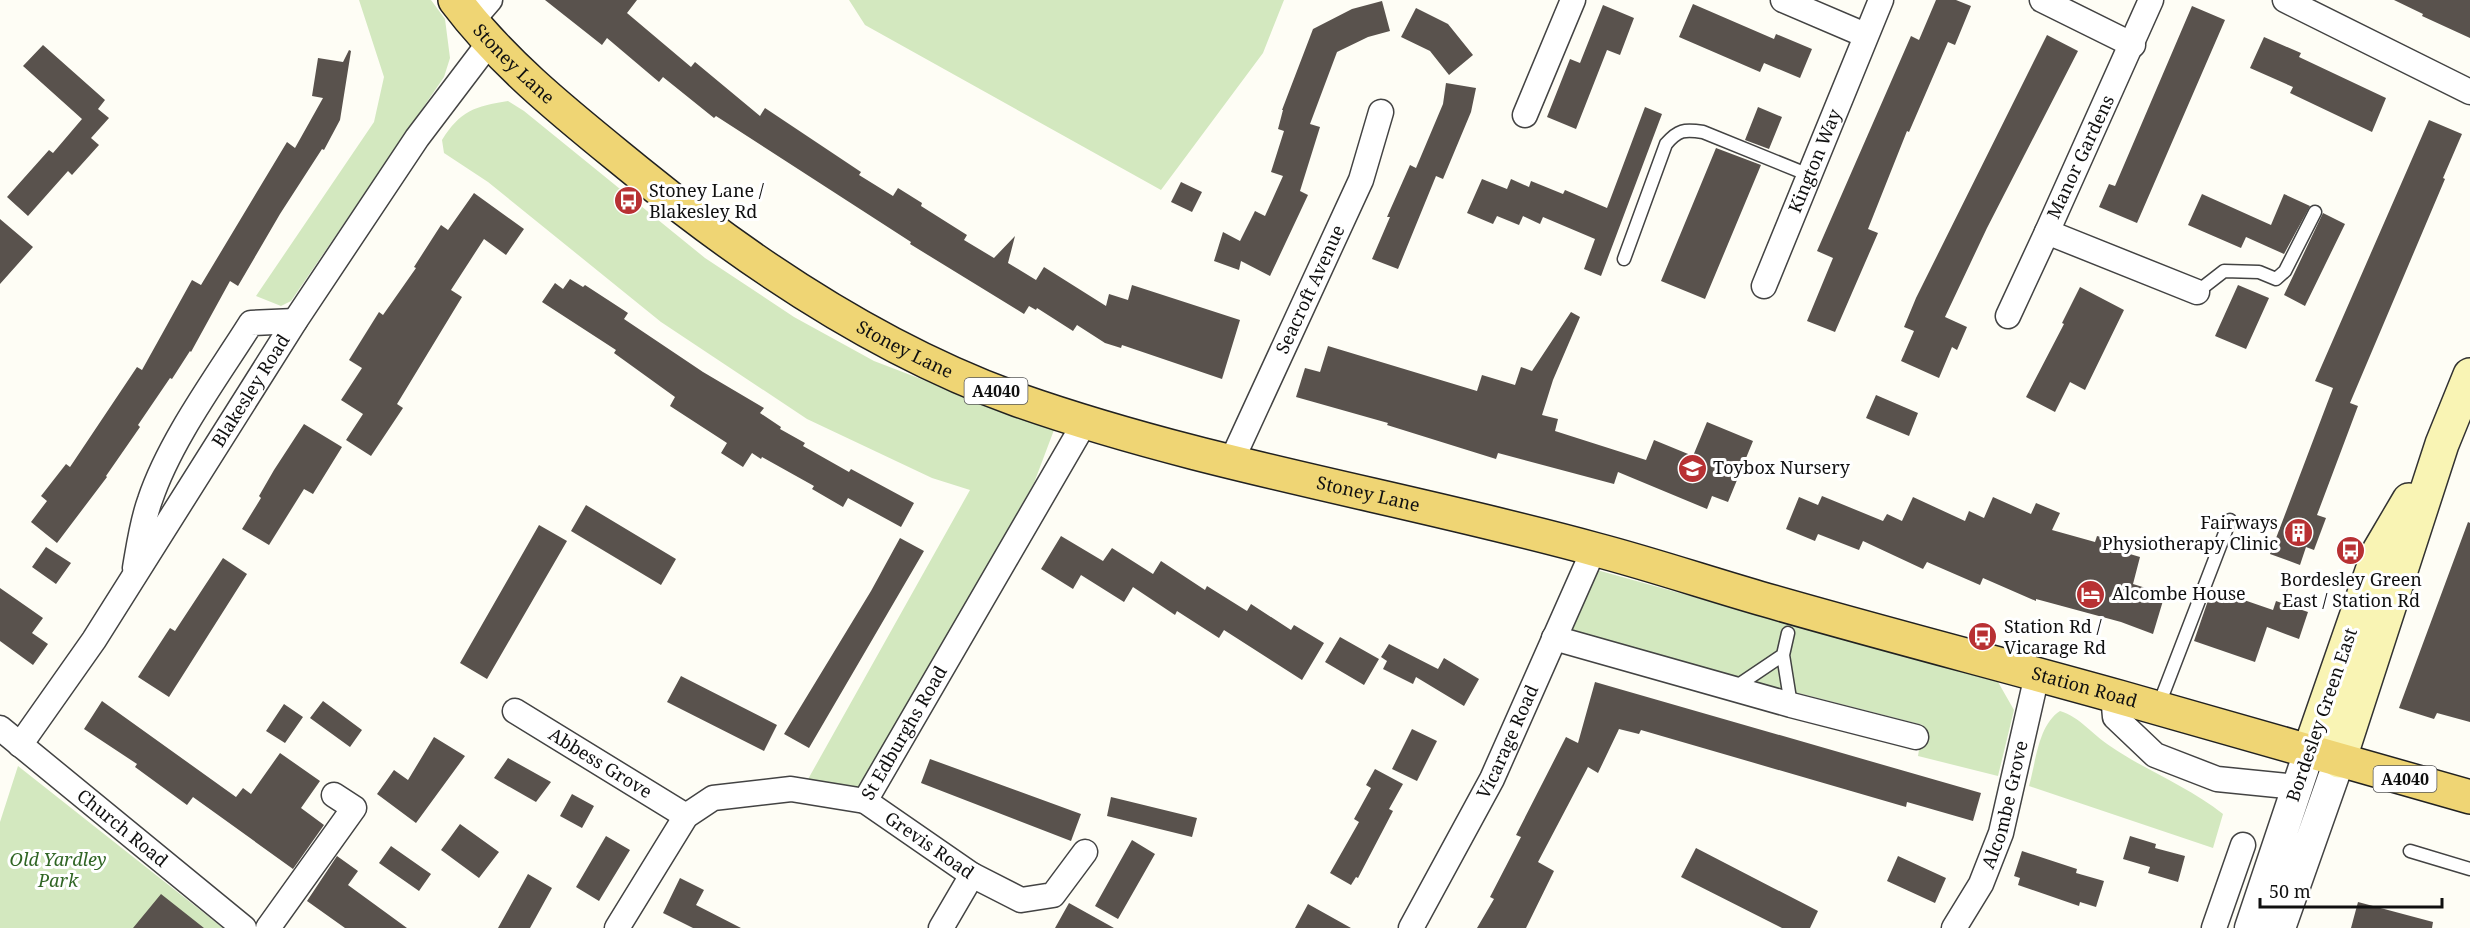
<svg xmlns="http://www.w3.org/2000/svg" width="2470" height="928" font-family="'Noto Serif',serif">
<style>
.green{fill:#d3e8bf}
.building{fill:#59524d}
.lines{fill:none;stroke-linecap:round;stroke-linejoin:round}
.service-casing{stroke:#434343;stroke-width:15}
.minor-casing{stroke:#434343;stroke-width:27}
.tertiary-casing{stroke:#434343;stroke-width:33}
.secondary-casing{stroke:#323232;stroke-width:36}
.primary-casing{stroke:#212121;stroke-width:36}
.service{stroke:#fff;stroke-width:12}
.minor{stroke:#fff;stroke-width:24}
.tertiary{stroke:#fff;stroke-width:30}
.secondary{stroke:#f9f4b4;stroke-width:33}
.primary{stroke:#efd574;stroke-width:33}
.labels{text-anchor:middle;stroke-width:6;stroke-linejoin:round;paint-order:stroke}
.shield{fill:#fff;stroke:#585858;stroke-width:1.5}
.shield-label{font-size:16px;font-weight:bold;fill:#101010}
.street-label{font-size:18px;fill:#101010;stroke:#fff}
.poi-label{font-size:18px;fill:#101010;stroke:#fff;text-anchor:start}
.park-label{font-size:18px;font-style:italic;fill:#306524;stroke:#fff}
</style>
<rect width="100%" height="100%" fill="#fefdf5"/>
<path class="green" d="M359 0H431L445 19 450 58 444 77 291 301 281 306 256 296 374 122 384 77Z
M849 0H1284L1263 53 1161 190 865 25Z
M508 101 524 111 705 258 794 317 874 361 1054 430 1034 483 860 789 807 781 970 490 932 478 807 419 661 322 488 182 444 153 442 140C460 111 475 106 508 101Z
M1597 570 1998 682 2014 710 1998 776 1918 756 1923 725 1569 634Z
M2060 711C2080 717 2093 735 2110 746 2146 771 2188 786 2223 814L2213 848 2029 786C2036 762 2038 725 2060 711Z
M18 766 223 928H0V822Z"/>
<path class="building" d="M545 0H637L627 13 691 67 695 62 760 116 765 108 861 172 859 175 893 196 898 188 922 203 921 206 967 235 964 240 994 258 1015 236 1008 263 1036 280 1044 267 1106 306 1109 294 1128 300 1132 285 1240 320 1222 379 1122 345 1121 348 1105 343 1077 325 1073 331 1037 308 1036 310 1029 306 1024 314 910 244 911 242 716 116 714 118 663 77 659 82 607 38 602 45Z
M1936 0H1956L1971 6 1955 45 1948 42 1909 132 1907 131 1868 229 1878 233 1835 332 1807 321 1833 258 1817 251 1911 36 1919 40Z
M2394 0H2470V38L2422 16 2423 14Z
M1382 1 1390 31 1368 37 1337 52 1310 124 1320 127 1300 191 1308 195 1270 276 1241 261 1239 270 1214 261 1223 232 1240 241 1255 211 1265 216 1283 176 1271 172 1284 131 1278 129 1283 110H1282L1313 29 1352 9Z
M1693 4 1774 39 1776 34 1812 49 1800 78 1764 63 1760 72 1679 37Z
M1603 5 1634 18 1620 55 1607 50 1576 129 1547 117 1570 59 1580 63Z
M2192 6 2225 20 2137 223 2099 207 2109 184 2115 186Z
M1416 8 1448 24 1473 55 1449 75 1430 51 1401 37Z
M2047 35 2078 51 1987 228 1945 317 1967 327 1957 350 1952 347 1939 378 1901 361 1914 331 1904 327 1916 298Z
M2264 37 2301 53 2299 57 2386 98 2372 132 2290 93 2293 87 2250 68Z
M43 45 105 100 98 109 109 118 91 138 99 145 72 175 68 171 28 216 7 197 49 150 53 153 82 119 23 66Z
M349 50 351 51 340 120 324 150 322 149 280 214 238 286 230 281 191 352 190 351 172 379 170 378 138 425 140 427 106 476 107 477 57 543 31 522 47 501 41 496 66 464 70 467 137 367 142 370 192 280 201 285 287 142 295 148 323 98 312 96 318 58 343 62Z
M1446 83 1476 88 1471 112 1443 179 1436 176 1398 269 1372 259 1390 217H1387L1410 165 1416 168 1443 104Z
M1645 107 1662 114 1601 276 1584 269 1595 239 1543 217 1540 224 1523 216 1519 225 1497 216 1493 224 1467 213 1482 179 1507 189 1511 179 1529 187 1531 181 1563 194 1565 190 1607 208Z
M1758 107 1782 117 1769 149 1745 140Z
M2429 120 2462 134 2443 178 2445 179 2350 403 2358 406 2317 515 2326 518 2314 550 2306 547 2300 565 2270 554 2333 388 2315 381Z
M1716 148 1761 165 1705 299 1661 281Z
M1181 182 1202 192 1192 212 1171 202Z
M474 193 524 229 506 255 484 239 451 290 462 297 397 404 403 408 371 456 346 440 363 414 341 400 362 368 349 360 379 312 383 315 416 268 414 267 441 225 448 230Z
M2202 194 2271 225 2284 194 2310 206 2284 254 2246 237 2241 248 2188 225Z
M2323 213 2345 224 2305 306 2284 295Z
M0 219 33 247 0 284Z
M570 279 583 287 585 285 628 313 624 319 703 372 764 408 760 413 781 427 780 429 805 443 803 446 849 472 851 469 914 503 901 527 848 498 843 507 812 489 814 486 762 457 761 459 752 453 743 467 721 453 727 443 670 406 675 397 614 353 616 350 542 302 555 283 563 289Z
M2238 285 2269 298 2246 349 2215 336Z
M2080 287 2124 310 2085 390 2070 382 2055 412 2026 397 2064 324 2062 323Z
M1571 312 1580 317 1553 380 1542 415 1558 419 1555 431 1646 460 1654 440 1693 456 1707 422 1753 441 1728 502 1712 496 1707 509 1618 472 1614 484 1498 453 1496 459 1387 425 1388 423 1296 397 1305 368 1320 372 1328 346 1477 391 1482 375 1515 385 1521 367 1532 371Z
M1876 395 1918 413 1909 436 1866 418Z
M304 424 342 447 313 494 304 489 269 545 242 529 261 498 259 496 274 470Z
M1822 496 1883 521 1887 514 1902 521 1913 497 1965 521 1969 511 1984 518 1993 497 2031 514 2036 503 2060 513 2052 530 2095 542 2097 536 2116 541 2113 549 2140 557 2133 584 2165 594 2153 634 2121 622 2036 599V601L1983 578 1980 585 1927 562 1923 569 1863 541 1859 550 1818 534 1815 541 1786 529 1799 497 1818 505Z
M586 505 676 559 661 585 571 531Z
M2468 522 2470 523V722L2437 713 2434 719 2399 708Z
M539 525 567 541 487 679 460 663Z
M1061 536 1103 561 1112 548 1153 574 1161 561 1205 590 1207 586 1247 611 1251 604 1291 630 1294 625 1324 643 1302 680 1224 630 1219 638 1177 611 1175 615 1133 587 1124 602 1081 575 1073 589 1041 569Z
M900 538 924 551 809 748 784 734 871 591Z
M46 547 71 563 56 584 32 567Z
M223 558 247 574 169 697 138 677 170 628 175 631Z
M0 588 43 618 32 633 48 644 33 665 0 641Z
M2212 589 2273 610 2276 601 2308 612 2299 639 2267 627 2255 662 2194 641Z
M1340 637 1379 659 1364 685 1325 662Z
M1389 644 1438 669 1444 658 1479 679 1464 706 1416 677 1413 684 1383 669 1387 661 1381 657Z
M681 676 777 725 764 751 667 702Z
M1595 682 1981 793 1973 821 1907 802 1906 807 1641 730 1639 734 1619 729 1598 773 1588 767 1538 862 1554 871 1526 928H1477L1494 899 1490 897 1521 837 1516 835 1566 737 1578 743Z
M102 701 236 797 243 788 251 794 280 753 320 781 301 808 324 825 293 869 193 797 187 805 135 767 137 764 84 729Z
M323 701 362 730 350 747 310 718Z
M284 704 303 717 285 743 266 731Z
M1412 729 1437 741 1417 781 1392 769Z
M434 737 465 756 416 823 377 794 394 770 408 780Z
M508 758 551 782 536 802 494 778Z
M930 759 1081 814 1071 841 921 783Z
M1375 769 1403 784 1389 809 1393 811 1358 878 1356 877 1351 885 1330 873 1359 822 1354 819 1371 788 1366 785Z
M572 794 594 806 582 828 560 816Z
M1111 797 1197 818 1192 837 1107 816Z
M460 824 499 852 479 878 441 850Z
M606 836 630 850 599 901 576 887Z
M2130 836 2156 844 2155 848 2185 856 2178 882 2148 873 2150 867 2123 859Z
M1132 840 1155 854 1118 919 1095 906Z
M391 846 431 874 419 891 379 863Z
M1696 848 1818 911 1810 928H1782L1681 877Z
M2022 851 2077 869 2076 873 2104 881 2096 907 2080 902 2079 906 2018 885 2020 878 2014 876Z
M337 856 358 871 348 885 407 928H345L307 901Z
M1898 856 1946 878 1935 903 1887 881Z
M528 874 552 888 530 928H498Z
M680 878 704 890 696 905 741 928H693L663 913Z
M161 894 204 928H133Z
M2358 902 2433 922 2432 928H2351Z
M1069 903 1114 928H1055Z
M1308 904 1351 928H1295Z"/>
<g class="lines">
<defs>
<path id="service" d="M1624 259 1666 144C1678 130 1684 129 1703 132L1809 175
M2197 292 2224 271 2259 272 2276 279 2285 271 2315 212
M1788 633 1783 655 1791 705
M1734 688 1783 655
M2158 707 2230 520
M2410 851 2470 869"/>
<g id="minor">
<path d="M1783 0 1865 35"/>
<path d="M2042 0 2133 45"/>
<path d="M2151 0 2047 232 2197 292"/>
<path d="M2285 0 2470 92"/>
<path d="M471 22 490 0"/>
<path d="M1525 115 1573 0"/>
<path id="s1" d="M1764 286 1881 0"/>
<path d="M2008 316 2047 232"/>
<path id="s2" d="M1231 462 1361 180 1381 112"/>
<path d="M135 568C139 545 142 522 150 500 170 440 217 377 251 323L295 321"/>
<path d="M1554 638 1791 705 1916 737"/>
<path d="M2113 695 2115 717 2155 755 2217 779 2297 787"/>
<path id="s3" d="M515 711 686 816"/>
<path id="s4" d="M0 728 244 928"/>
<path id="s5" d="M20 745 94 640 295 321 417 138 489 43"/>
<path id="s6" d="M865 801 972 875 941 928"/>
<path d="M972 875 1021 900 1053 895 1085 852"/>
<path d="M268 928 354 808 334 795"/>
<path id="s7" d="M617 928 686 816 713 798 791 789 865 801 1085 422"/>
<path id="s8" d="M1411 928 1492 779 1594 549"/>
<path id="s9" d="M1954 928 1981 884 2001 833 2037 675"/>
<path d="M2214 928 2243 845"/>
</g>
<path id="tertiary" d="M2250 928 2309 752
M2280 928 2339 761"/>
<path id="secondary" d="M2309 752 2379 551 2409 500
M2339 761 2442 444 2470 375"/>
<g id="primary">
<path id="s10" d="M455 0C506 68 574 120 640 174 752 265 881 351 1018 400 1206 466 1405 497 1597 550 1654 565 1710 584 1766 600 1884 634 2001 664 2119 697 2236 730 2353 764 2470 797"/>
</g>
</defs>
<use href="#service" class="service-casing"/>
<use href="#minor" class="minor-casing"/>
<use href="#tertiary" class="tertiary-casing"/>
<use href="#secondary" class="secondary-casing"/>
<use href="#primary" class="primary-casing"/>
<use href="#service" class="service"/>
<use href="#minor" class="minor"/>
<use href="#tertiary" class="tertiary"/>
<use href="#secondary" class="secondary"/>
<use href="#primary" class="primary"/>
</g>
<defs>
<symbol id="bus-disc" viewBox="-11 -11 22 22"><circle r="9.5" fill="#b83133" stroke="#fff"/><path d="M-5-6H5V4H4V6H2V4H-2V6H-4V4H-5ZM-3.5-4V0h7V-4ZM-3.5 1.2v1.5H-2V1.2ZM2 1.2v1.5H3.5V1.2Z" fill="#fff"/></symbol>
<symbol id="school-disc" viewBox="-11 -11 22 22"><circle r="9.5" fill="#b83133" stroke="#fff"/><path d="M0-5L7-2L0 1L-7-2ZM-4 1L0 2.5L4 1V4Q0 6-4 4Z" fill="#fff"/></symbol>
<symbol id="building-disc" viewBox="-11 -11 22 22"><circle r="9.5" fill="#b83133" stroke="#fff"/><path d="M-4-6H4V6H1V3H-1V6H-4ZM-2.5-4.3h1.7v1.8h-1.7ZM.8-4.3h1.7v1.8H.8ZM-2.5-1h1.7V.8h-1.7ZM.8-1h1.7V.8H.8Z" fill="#fff"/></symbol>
<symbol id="hotel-disc" viewBox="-11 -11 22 22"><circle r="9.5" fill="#b83133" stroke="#fff"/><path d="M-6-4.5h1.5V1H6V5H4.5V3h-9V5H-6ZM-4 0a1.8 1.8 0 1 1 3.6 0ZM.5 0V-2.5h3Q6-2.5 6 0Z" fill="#fff"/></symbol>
</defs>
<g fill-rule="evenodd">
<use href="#bus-disc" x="612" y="184" width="33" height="33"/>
<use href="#school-disc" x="1676" y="452" width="33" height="33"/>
<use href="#building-disc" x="2282" y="516" width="33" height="33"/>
<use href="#bus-disc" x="2334" y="534" width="33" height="33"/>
<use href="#hotel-disc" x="2074" y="578" width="33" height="33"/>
<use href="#bus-disc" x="1966" y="620" width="33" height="33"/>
</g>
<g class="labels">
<g class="shield">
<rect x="964.5" y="378" width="63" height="26" rx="4.5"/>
<rect x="2373.5" y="766" width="63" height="26" rx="4.5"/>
</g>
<g class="shield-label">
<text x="996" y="397">A4040</text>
<text x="2405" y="785">A4040</text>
</g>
<g class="street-label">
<text dy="6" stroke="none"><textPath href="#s10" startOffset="87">Stoney Lane</textPath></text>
<text transform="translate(2081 157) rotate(-65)" y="6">Manor Gardens</text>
<text dy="6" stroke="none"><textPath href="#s1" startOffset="135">Kington Way</textPath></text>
<text dy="6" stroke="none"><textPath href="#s2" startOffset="190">Seacroft Avenue</textPath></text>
<text dy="6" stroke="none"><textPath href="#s10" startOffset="573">Stoney Lane</textPath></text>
<text dy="6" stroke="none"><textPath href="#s5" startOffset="423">Blakesley Road</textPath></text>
<text dy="6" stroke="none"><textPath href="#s10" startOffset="1060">Stoney Lane</textPath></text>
<text dy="6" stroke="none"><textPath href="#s10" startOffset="1802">Station Road</textPath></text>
<text transform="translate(2322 715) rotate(-71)" y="6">Bordesley Green East</text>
<text dy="6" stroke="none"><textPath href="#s7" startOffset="396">St Edburghs Road</textPath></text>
<text dy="6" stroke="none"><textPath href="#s8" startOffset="210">Vicarage Road</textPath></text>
<text dy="6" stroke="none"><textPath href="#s3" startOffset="100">Abbess Grove</textPath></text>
<text dy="6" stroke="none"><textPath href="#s9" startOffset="135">Alcombe Grove</textPath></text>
<text dy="6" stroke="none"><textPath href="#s4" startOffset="158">Church Road</textPath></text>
<text dy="6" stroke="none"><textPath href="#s6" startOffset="78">Grevis Road</textPath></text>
</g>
<g class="poi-label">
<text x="649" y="197">Stoney Lane /<tspan x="649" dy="21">Blakesley Rd</tspan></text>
<text x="1713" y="474">Toybox Nursery</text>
<text x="2278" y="529" text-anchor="end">Fairways<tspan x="2278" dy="21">Physiotherapy Clinic</tspan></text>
<text x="2351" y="586" text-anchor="middle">Bordesley Green<tspan x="2351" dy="21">East / Station Rd</tspan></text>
<text x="2112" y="600">Alcombe House</text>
<text x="2004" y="633">Station Rd /<tspan x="2004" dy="21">Vicarage Rd</tspan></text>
</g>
<g class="park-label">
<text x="58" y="866">Old Yardley<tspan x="58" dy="21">Park</tspan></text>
</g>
</g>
<path d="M2260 898v9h182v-9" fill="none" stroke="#101010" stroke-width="3"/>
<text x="2269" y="898" font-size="18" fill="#101010" stroke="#ffffff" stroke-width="4.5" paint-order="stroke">50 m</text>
</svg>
